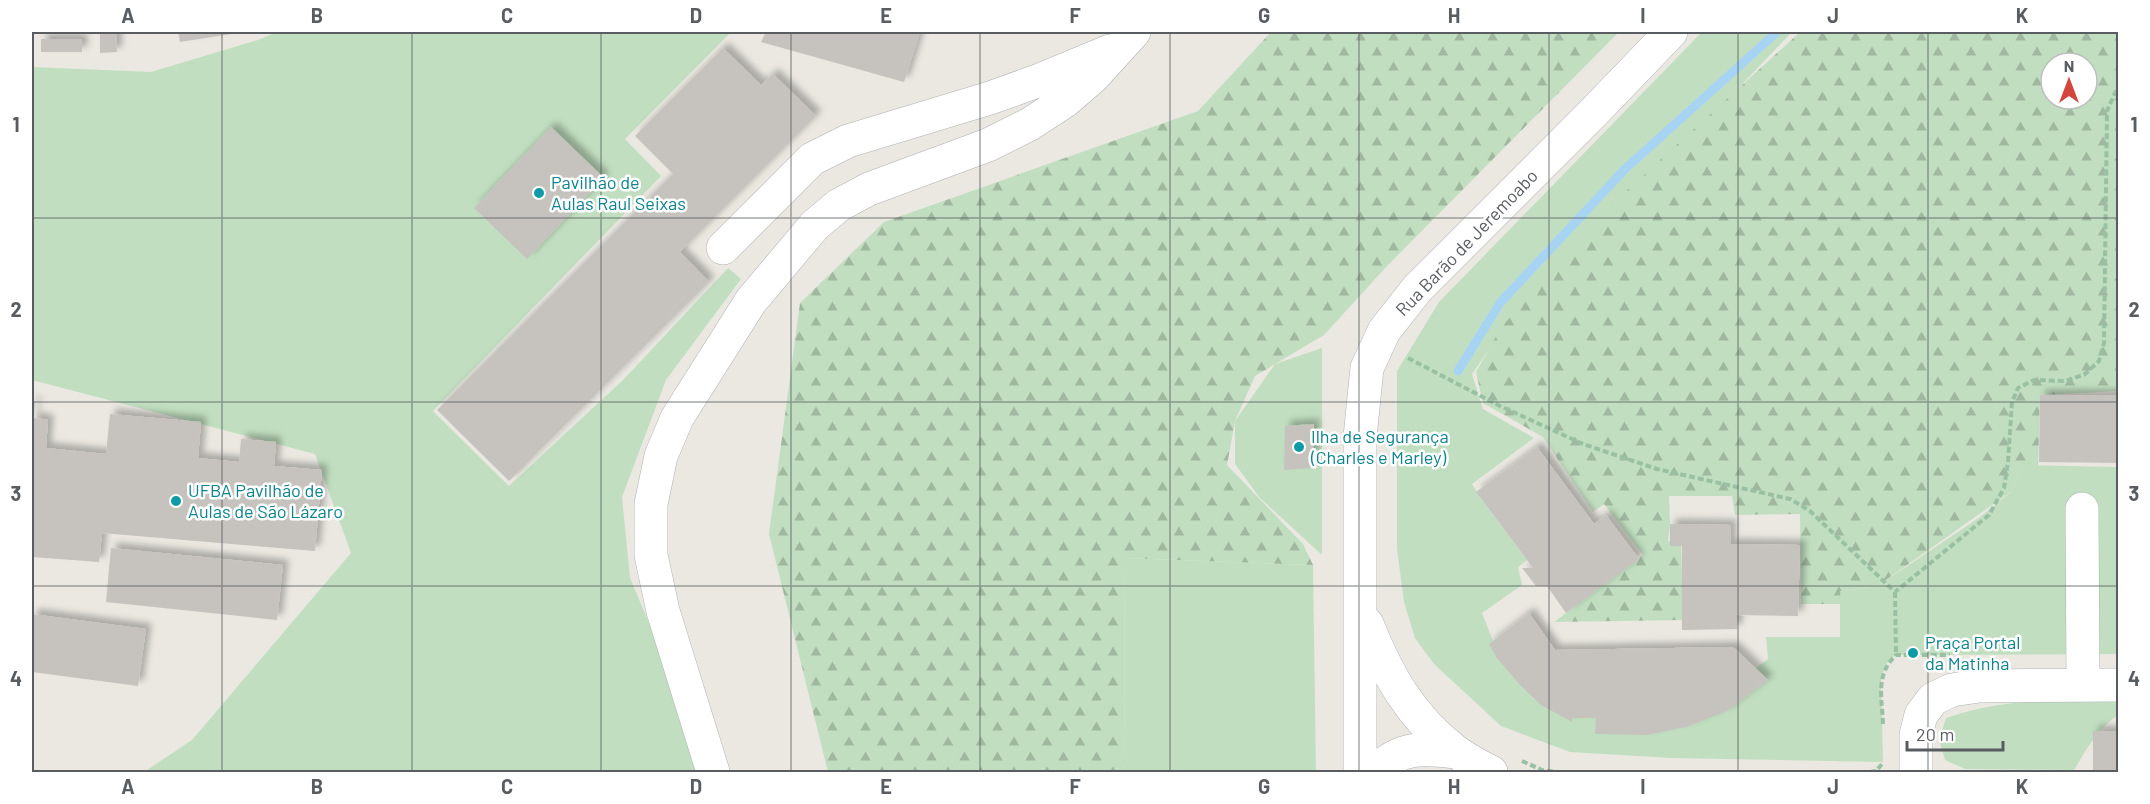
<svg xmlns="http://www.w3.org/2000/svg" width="2150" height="804" font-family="Barlow,sans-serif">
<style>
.green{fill:#c1dfc0}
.forest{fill:url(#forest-firs);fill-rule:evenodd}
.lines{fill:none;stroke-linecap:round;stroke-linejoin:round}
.stream{stroke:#a8d4f4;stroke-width:9}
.building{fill:#c6c3be;filter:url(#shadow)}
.minor-casing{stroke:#aeb1b5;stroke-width:34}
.path{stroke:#9ac0a4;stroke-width:4;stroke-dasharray:6 3;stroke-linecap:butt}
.minor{stroke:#fff;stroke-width:33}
.grid{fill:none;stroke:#595c60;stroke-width:1.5;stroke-opacity:0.55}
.culture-dot{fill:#0f9aa8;stroke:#fff;stroke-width:2}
.labels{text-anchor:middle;stroke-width:5;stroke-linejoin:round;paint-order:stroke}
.culture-label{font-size:18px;fill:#0d838f;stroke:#fff;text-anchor:start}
.street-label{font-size:18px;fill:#595c60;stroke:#fff}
.neatline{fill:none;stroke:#595c60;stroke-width:2}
.grid-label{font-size:20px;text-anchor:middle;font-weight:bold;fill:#595c60}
</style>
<defs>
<pattern id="forest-firs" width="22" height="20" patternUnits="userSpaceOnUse" patternTransform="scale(1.5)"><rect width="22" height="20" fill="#c1dfc0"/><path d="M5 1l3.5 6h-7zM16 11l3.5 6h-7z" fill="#a0b89f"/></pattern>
<filter id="shadow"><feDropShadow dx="5.5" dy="-5.5" stdDeviation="3" flood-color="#0004"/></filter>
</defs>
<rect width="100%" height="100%" fill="#eae8e1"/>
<path class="green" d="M277 32H731L625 139 661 176 433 411 509 486 624 379 728 268 741 279 666 380 622 497 630 578 675 685 698 772H144L192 740 351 553 315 454 32 380V67L151 72 258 40Z
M1702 32H1792L1490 348 1472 374 1483 409 1534 438 1472 484 1481 499 1527 560 1518 567 1522 585 1482 613 1493 641 1539 685 1727 690 1768 659 1766 637H1840V591L1876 587 1980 517 2012 491 2023 465 2118 467V654L1896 655 1886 664 1881 677 1883 762 1671 758 1570 752 1501 726 1434 664 1415 638 1404 602 1397 549V371L1439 302Z
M1322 348V555L1260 498 1235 464V421L1275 364Z
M1124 558 1313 565 1316 772H1125Z
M2118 699V715C2098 728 2086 750 2074 770L1965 769 1945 760 1939 740 1946 718C2002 698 2060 700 2118 699Z"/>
<path class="forest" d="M1271 32H1619L1387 266 1324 335 1255 376 1235 421 1227 465 1303 544 1313 565 1124 558 1125 772H828L769 534 800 303 884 222 1198 111Z
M1800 32H2118V391L2040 395 2038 466H2023L2012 491 1876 587 1840 591 1841 604H1801L1800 514 1735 515 1732 496H1669L1670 524 1668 541H1681L1683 620 1554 622 1643 555 1604 504 1593 512 1543 437 1483 403 1476 372 1502 326 1624 193ZM2051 63H2087V99H2051Z"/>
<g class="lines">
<path class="stream" d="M1458 371 1500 303 1625 169 1777 32"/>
</g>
<path class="building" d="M100 32H116L117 52 100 53Z
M178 32H231V34L180 42Z
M766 32H920L904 82 761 42Z
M41 39H82V52H41Z
M723 48 761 85 773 74 816 116 680 252 709 282 509 481 437 410 673 174 635 136Z
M551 127 604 178 527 259 474 208Z
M2040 395H2118V463L2039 462Z
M32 401H35L34 418 48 420 46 448 106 454 110 414 201 422 198 458 239 462 241 439 276 442 274 466 322 470 315 551 102 533 99 562 32 557Z
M1314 424 1313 468 1284 470 1285 426Z
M1537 447 1594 524 1606 515 1639 559 1566 613 1547 586H1536L1522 568H1533L1476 492Z
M1670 524 1731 525 1730 544 1800 545 1798 616 1737 615V629L1682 630V546H1670Z
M111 548 283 565 277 620 106 602Z
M1529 613 1555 650 1733 647 1768 680 1727 711 1686 727 1647 735 1595 734 1596 718H1572V722L1541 705 1520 685 1497 658 1489 644Z
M32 614 146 629 138 686 32 672Z
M2093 731H2118V772H2093Z"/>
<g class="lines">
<defs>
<path id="minor" d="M723 248 812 159 848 141 990 98 1040 80 1110 51
M2082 509 2083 685
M1367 624C1388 676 1410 716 1455 751 1466 759 1479 766 1491 772
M713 772 663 611 651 555V504L661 456 677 418 751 301 815 225 839 205 869 189 988 145 1030 124 1065 101 1093 77 1134 32
M1360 772V437L1367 368 1384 331 1417 289 1593 113 1671 32
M1375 772C1400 746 1422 748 1456 752
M1916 772V735L1921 715 1933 699 1952 690 1979 686 2118 685"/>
</defs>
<use href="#minor" class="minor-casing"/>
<path class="path" d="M1408 358 1498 405 1583 444 1657 469 1790 499 1810 511 1895 592 1989 515 2004 488 2008 462 2012 402 2018 388 2034 380 2066 381 2085 374 2099 361 2104 343 2107 111 2115 93 2118 89
M1895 592 1896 655
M1883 724C1882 697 1875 675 1896 655H1950
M1522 761 1542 770 1558 772
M1870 772 1876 771 1882 764"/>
<use href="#minor" class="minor"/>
</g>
<path class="grid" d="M222 32V772M412 32V772M601 32V772M791 32V772M980 32V772M1170 32V772M1359 32V772M1549 32V772M1738 32V772M1928 32V772M32 218H2118M32 402H2118M32 586H2118"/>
<g class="culture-dot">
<circle cx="539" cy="193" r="6"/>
<circle cx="1299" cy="447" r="6"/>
<circle cx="176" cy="501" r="6"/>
<circle cx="1913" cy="653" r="6"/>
</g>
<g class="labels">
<g class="culture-label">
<text x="551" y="189">Pavilhão de<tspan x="551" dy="21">Aulas Raul Seixas</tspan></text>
<text x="1311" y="443">Ilha de Segurança<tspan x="1311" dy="21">(Charles e Marley)</tspan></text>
<text x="188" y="497">UFBA Pavilhão de<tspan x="188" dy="21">Aulas de São Lázaro</tspan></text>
<text x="1925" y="649">Praça Portal<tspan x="1925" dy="21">da Matinha</tspan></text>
</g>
<g class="street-label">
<text transform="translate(1467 243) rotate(-46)" y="6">Rua Barão de Jeremoabo</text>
</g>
</g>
<rect width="2150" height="804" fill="none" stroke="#ffffff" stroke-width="66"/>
<g transform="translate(2069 81)"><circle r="28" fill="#ffffff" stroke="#bdbebf" stroke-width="1.5"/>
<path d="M0-4.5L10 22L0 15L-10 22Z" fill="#d3463e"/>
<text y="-9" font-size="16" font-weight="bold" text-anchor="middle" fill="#595c60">N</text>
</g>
<path d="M1907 741v9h96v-9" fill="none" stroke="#595c60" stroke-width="3"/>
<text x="1916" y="741" font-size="18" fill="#595c60" stroke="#ffffff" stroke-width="4.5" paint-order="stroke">20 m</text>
<rect x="33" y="33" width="2084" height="738" class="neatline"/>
<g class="grid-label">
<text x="128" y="23">A</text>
<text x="317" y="23">B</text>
<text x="507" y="23">C</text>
<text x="696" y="23">D</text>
<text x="886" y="23">E</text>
<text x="1075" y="23">F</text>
<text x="1264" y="23">G</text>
<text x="1454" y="23">H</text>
<text x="1643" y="23">I</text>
<text x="1833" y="23">J</text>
<text x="2022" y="23">K</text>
<text x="16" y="132">1</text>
<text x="2134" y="132">1</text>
<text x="16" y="317">2</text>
<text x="2134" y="317">2</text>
<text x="16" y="501">3</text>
<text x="2134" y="501">3</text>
<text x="16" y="686">4</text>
<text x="2134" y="686">4</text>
<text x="128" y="794">A</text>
<text x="317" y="794">B</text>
<text x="507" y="794">C</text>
<text x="696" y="794">D</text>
<text x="886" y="794">E</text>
<text x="1075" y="794">F</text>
<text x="1264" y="794">G</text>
<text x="1454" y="794">H</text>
<text x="1643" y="794">I</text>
<text x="1833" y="794">J</text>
<text x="2022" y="794">K</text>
</g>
</svg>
